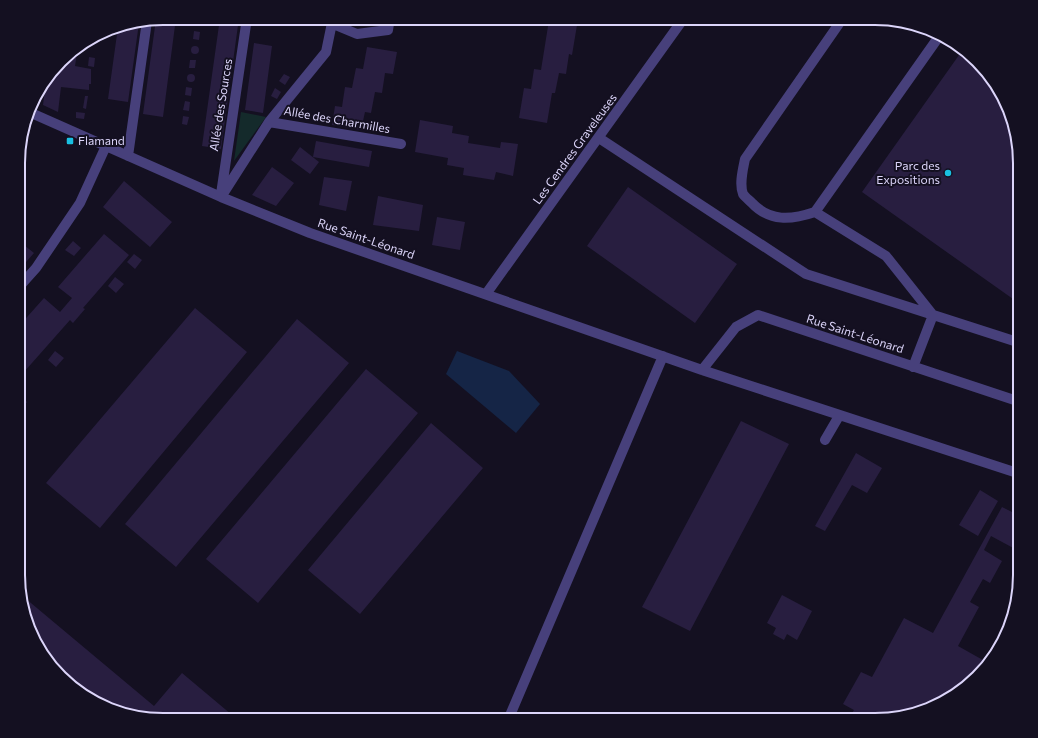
<svg xmlns="http://www.w3.org/2000/svg" width="1038" height="738" font-family="Commissioner,sans-serif">
<style>
.green{fill:#142a2b}
.water{fill:#152546}
.building{fill:#281e40}
.lines{fill:none;stroke-linecap:round;stroke-linejoin:round}
.minor{stroke:#47407b;stroke-width:10}
.poi-dot{fill:#19c0e2;stroke:#141021;stroke-width:1.5}
.labels{text-anchor:middle;stroke-width:4;stroke-linejoin:round;paint-order:stroke}
.street-label{font-size:12px;fill:#dcd5fa;stroke:#141021}
.poi-label{font-size:12px;fill:#dcd5fa;stroke:#141021;text-anchor:start}
.rim{fill:none;stroke:#dcd5fa;stroke-width:2}
</style>
<rect width="100%" height="100%" fill="#141021"/>
<path class="green" d="M352 18H384C376 26 359 27 352 18Z
M241 112 266 117 234 161Z"/>
<path class="water" d="M457 351 509 371 540 404 516 433 446 374Z"/>
<path class="building" d="M163 18H176L163 117 143 114 156 19Z
M196 18H202L201 26 195 25Z
M220 18H239L221 149 202 146Z
M425 18H473L472 24 452 20V23Z
M494 18H513V22Z
M549 20 577 25 572 55 569 54 566 74 559 73 555 93H552L547 123 519 118 524 88 531 89 534 69 541 70Z
M139 23 128 102 108 99 118 27Z
M194 31 200 32 199 40 193 39Z
M254 43 272 46 263 113 245 110Z
M191 50a4 4 0 1 1 8 0a4 4 0 1 1-8 0Z
M78 47 75 66 91 69V84H89V90L61 87 58 112 43 105 46 81 67 54Z
M367 47 397 52 393 74 385 73 382 93 375 92 371 113 365 112 361 130 332 125 335 106 342 107 345 87 352 88 356 68 363 69Z
M964 48 1005 98 1020 153V304L862 192Z
M89 57 95 58 94 67 88 66Z
M190 60H196L195 68H189Z
M284 74 290 77 285 85 279 81Z
M187 78a4 4 0 1 1 8 0a4 4 0 1 1-8 0Z
M186 87 192 88 191 96 185 95Z
M275 88 281 92 277 99 271 96Z
M85 96H88L86 109 83 108Z
M185 101 190 102 189 111 183 110Z
M76 112 85 113 84 119 76 118Z
M183 116 189 117 187 125 182 124Z
M420 120 453 126 452 133 469 136 468 143 500 148 501 142 518 144 513 176 496 172 494 180 463 175 464 168 447 165 448 158 415 152Z
M316 141 372 151 369 167 313 157Z
M300 147 319 162 310 174 291 160Z
M272 167 294 183 276 206 252 195Z
M324 177 352 181 346 211 319 205Z
M124 181 172 222 150 247 103 207Z
M628 187 737 264 695 323 587 246Z
M378 196 423 205 419 231 373 225Z
M437 217 465 222 460 250 432 245Z
M104 234 129 255 83 308 85 309 73 323 70 320 24 372 19 368V326L44 298 60 312 72 298 58 287Z
M19 241 34 253 19 270Z
M73 241 81 248 74 256 65 250Z
M134 254 142 260 135 269 127 262Z
M115 277 124 284 116 293 108 286Z
M195 308 247 352 100 528 46 483Z
M297 319 349 363 176 567 125 524Z
M55 351 64 358 56 367 48 360Z
M366 369 418 413 258 603 206 559Z
M19 395 27 402 19 411Z
M741 421 789 444 690 631 642 607Z
M431 423 483 468 360 614 308 570Z
M856 453 882 468 867 493 852 485 825 531 815 526Z
M980 490 998 501 978 536 959 525Z
M1002 507 1018 515 1020 545 1017 550 991 536 984 550 1002 561 990 583 983 579 970 602 979 607 958 646 990 664 939 705 876 720H866L852 713 854 710 843 704 861 672 872 677 904 618 933 633Z
M19 593 154 706 182 673 238 720H153L107 709 74 690 37 647Z
M782 595 812 611 797 640 787 634 784 640 773 634 776 628 767 623Z"/>
<g class="lines">
<path class="minor" d="M333 24 357 34 388 30 390 18
M29 112 221 197 310 233 702 370 1020 474
M269 122 401 144
M599 138 806 274 1020 343
M128 156 147 21
M221 194 247 18
M221 197 269 122 326 52 333 18
M815 212C791 220 770 222 752 203 749 200 745 197 743 194 739 184 743 169 745 159L843 18
M19 287 36 268 80 203 106 146
M486 294 684 18
M913 367 933 315 886 256 815 212 940 35
M702 370 736 327 758 315 1020 402
M825 440 839 416
M508 720 663 356"/>
</g>
<g class="poi-dot">
<rect x="66" y="137" width="8" height="8" rx="2"/>
<circle cx="948" cy="173" r="4"/>
</g>
<g class="labels">
<g class="street-label">
<text transform="translate(221 105) rotate(-81)" y="4">Allée des Sources</text>
<text transform="translate(337 120) rotate(10)" y="4">Allée des Charmilles</text>
<text transform="translate(575 149) rotate(-54)" y="4">Les Cendres Graveleuses</text>
<text transform="translate(366 239) rotate(19)" y="4">Rue Saint-Léonard</text>
<text transform="translate(855 334) rotate(18)" y="4">Rue Saint-Léonard</text>
</g>
<g class="poi-label">
<text x="78" y="145">Flamand</text>
<text x="940" y="170" text-anchor="end">Parc des<tspan x="940" dy="14">Expositions</tspan></text>
</g>
</g>
<path d="M0 0H1038V738H0ZM163 25H875A138 138 0 0 1 1013 163V575A138 138 0 0 1 875 713H163A138 138 0 0 1 25 575V163A138 138 0 0 1 163 25Z" fill="#141021" fill-rule="evenodd"/>
<path class="rim" d="M163 25H875A138 138 0 0 1 1013 163V575A138 138 0 0 1 875 713H163A138 138 0 0 1 25 575V163A138 138 0 0 1 163 25Z"/>
</svg>
